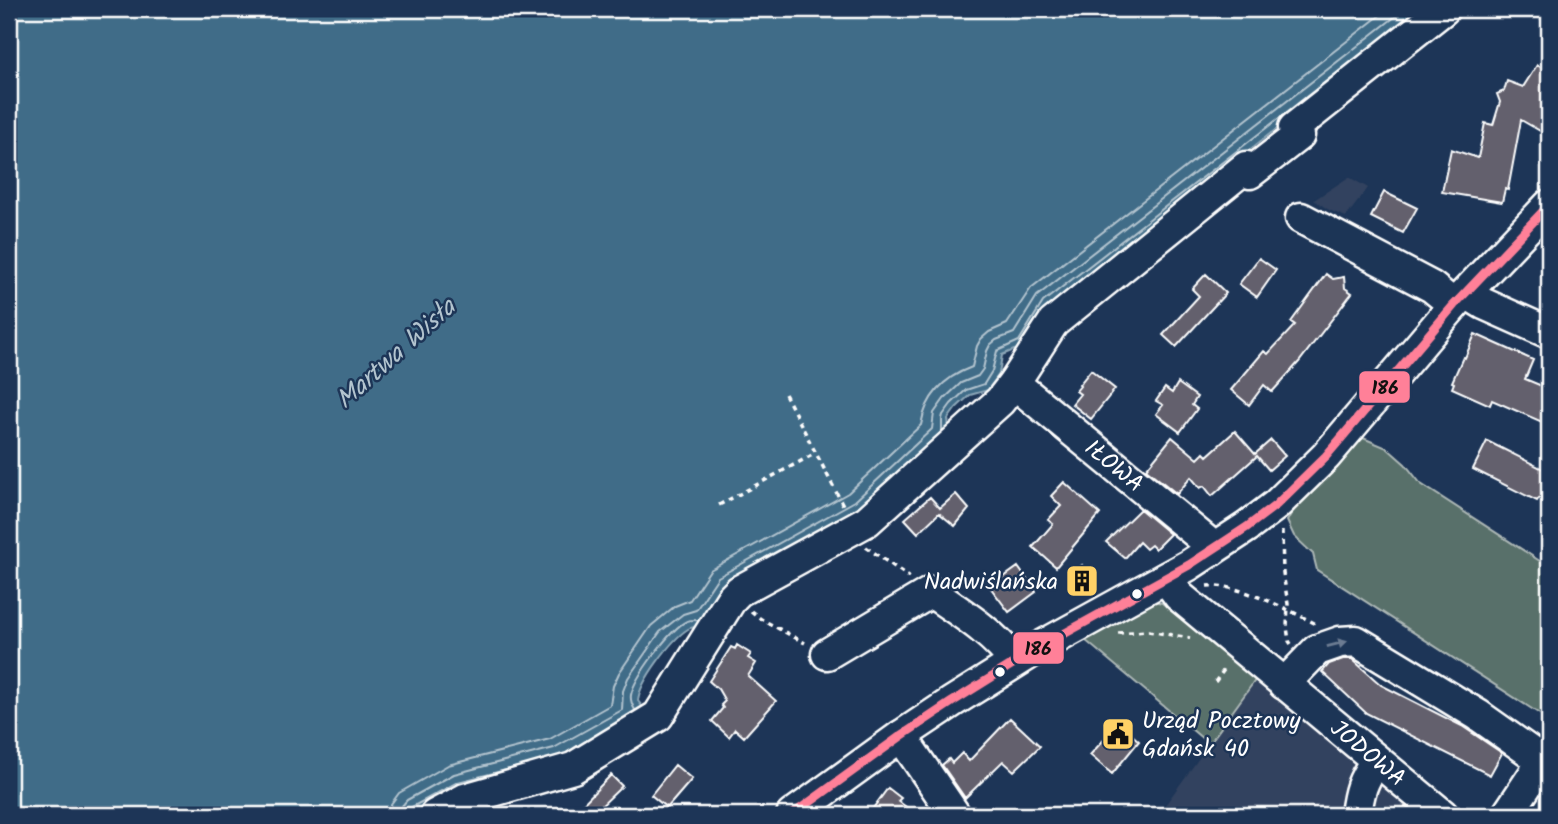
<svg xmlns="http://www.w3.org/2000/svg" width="1558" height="824" font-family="Kalam,sans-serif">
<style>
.built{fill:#32425e}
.green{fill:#586f6b;stroke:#acb7b5;stroke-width:2}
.water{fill:#416c88;stroke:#8da7b8;stroke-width:2}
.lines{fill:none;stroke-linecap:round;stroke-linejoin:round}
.shore{stroke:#b3c4cf;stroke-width:2}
.building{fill:#63606d;stroke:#fff;stroke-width:2}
.minor-casing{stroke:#fff;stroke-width:35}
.path{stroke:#fff;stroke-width:3.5;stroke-dasharray:5 5;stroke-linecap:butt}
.minor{stroke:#1d3557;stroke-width:30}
.bus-1-casing{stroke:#1d3557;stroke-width:14}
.bus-1{stroke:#ff8098;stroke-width:9}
.oneway{fill:#6c7c92}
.bus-dot{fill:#fff;stroke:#1d3557;stroke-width:2.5}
.labels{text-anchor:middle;stroke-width:5;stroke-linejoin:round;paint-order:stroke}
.street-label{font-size:24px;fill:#fff;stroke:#1d3557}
.poi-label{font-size:24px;fill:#fff;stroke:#1d3557;text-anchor:end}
.water-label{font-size:26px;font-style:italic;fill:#b3c4cf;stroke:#1d3557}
.line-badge{stroke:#1d3557;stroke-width:2.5}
.pale-badge-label{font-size:19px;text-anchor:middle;font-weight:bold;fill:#111}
</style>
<rect width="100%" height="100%" fill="#1d3557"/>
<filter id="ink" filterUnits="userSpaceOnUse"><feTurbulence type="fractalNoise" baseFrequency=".0143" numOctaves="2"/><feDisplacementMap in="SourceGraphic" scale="14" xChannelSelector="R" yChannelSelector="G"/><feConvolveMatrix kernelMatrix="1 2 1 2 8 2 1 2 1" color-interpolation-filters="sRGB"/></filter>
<g filter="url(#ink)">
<path class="built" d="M1349 177 1368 188 1346 217 1329 210 1314 200Z
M1256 679 1425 815H1158Z"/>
<path class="green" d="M1363 438 1387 448 1405 464 1421 484 1549 567V720L1317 570 1313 554 1294 536 1287 521C1294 506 1309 496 1321 483 1335 468 1347 451 1363 438Z
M1154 601 1162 603 1256 679 1209 744 1085 640Z"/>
<path class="water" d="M9 9H1430L1047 308 1023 349 1014 350 1002 355 999 374 988 390 970 395 956 408 948 419 950 434 864 514 704 627C698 627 693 626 688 629 672 639 639 682 638 701L642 706 650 707 560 763 460 788 411 815H9Z"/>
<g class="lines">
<path class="shore" d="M942 431V419L943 415 951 404 966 390 984 384 992 371 997 351 1019 341 1043 302 1333 76
M635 710C632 705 630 701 631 695 634 678 671 628 687 621 690 620 695 620 698 620
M390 815 391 804 399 793 448 765 550 739 610 705 613 686 619 673 651 626 675 606 690 600 710 570 848 493 921 425C926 396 945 377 972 367L977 346 981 339 989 332 1007 324 1031 288 1388 9
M400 815 402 806 407 800 454 774 554 748 622 710 623 691 628 678 660 632 683 614 696 610 718 577 855 501 932 429 934 413 944 399 961 383 978 376 983 369 987 351 990 345 996 340 1014 333 1037 296 1405 9
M409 815V811L412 807 458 782 518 767"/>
</g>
<path class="building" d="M1537 65 1549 72V136L1521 120 1508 190 1505 189 1502 202 1442 192 1451 149 1478 158 1485 123 1493 125 1500 102 1497 94 1504 91 1507 81 1523 87Z
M1384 192 1417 208 1403 233 1371 217Z
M1259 258 1276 270 1257 297 1239 284Z
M1206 274 1226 293 1176 347 1163 335 1199 296 1192 289Z
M1326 274 1333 279 1344 277 1345 288 1352 293 1299 362 1272 392 1264 385 1249 405 1231 390 1264 351 1268 354 1295 325 1291 322Z
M1475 334 1533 360 1525 379 1549 389V425L1492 400 1490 405 1452 388 1454 383 1452 382 1463 357 1465 358Z
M1091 370 1115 389 1091 419 1072 404 1080 394 1076 391 1080 386 1079 385Z
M1178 383 1197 397 1192 405 1197 409 1180 432 1156 414 1163 405 1156 401 1165 388 1172 393Z
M1235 431 1255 454 1271 440 1285 456 1269 470 1257 456 1212 496 1204 486 1200 488 1191 477 1177 494 1146 469 1172 437 1198 459 1204 453 1207 456Z
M1487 441 1549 472V503L1539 498 1537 501 1473 469Z
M1064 482 1100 514 1056 567 1033 547 1053 524 1048 520 1061 506 1051 496Z
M956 494 969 509 955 526 939 513 918 533 905 519 930 497 940 508Z
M1140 509 1170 534 1155 549 1151 545 1146 549 1139 542 1125 558 1106 542Z
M1082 565 1092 584 1079 591 1070 575Z
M1018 567 1036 592 1009 612 990 587Z
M737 645 751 654 748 658 756 663 748 676 776 701 744 737 735 729 729 737 712 721 723 708 721 705 725 701 718 689 709 681 731 647 735 649Z
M1343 659H1352L1381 685 1462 726 1502 753 1490 775 1366 713 1322 672 1329 664Z
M1010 718 1040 746 1014 771 1003 761 965 798 942 765 949 759 952 763 962 753 969 761Z
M1119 723 1139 741 1112 774 1090 755Z
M675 765 692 779 667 808 651 795Z
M611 775 622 786 592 815H572Z
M888 788 901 798 898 801 917 815H868Z"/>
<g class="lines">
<defs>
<g id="minor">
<path d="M1301 218 1432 287 1454 305"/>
<path d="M1466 293 1484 304 1549 333"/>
<path id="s1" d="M1014 383 1205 540 1211 551"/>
<path id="s2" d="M1166 578 1179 596 1443 815"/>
<path d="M827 654 931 592C961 613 993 632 1015 662"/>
<path d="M1284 684 1317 650 1340 642 1356 641 1478 715 1543 761"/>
<path d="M901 736 955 815"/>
<path d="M435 815 465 799 573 768 658 716 732 598 739 591 867 521 1000 401 1014 383 1053 323 1246 167 1250 173 1299 135 1294 128 1444 9"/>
<path d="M792 815 901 736 952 702 1040 647 1189 565 1247 527 1276 505 1326 456 1454 305 1549 205"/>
<path d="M1356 815C1359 791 1362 781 1376 761"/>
<path d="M1507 815 1549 752"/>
</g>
</defs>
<use href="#minor" class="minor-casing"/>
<path class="path" d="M785 394 844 507
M719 505 816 453
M1282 531 1283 573 1288 604 1287 627 1289 641 1291 644
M866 547 909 577
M1207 586C1238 583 1289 610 1318 625
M751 611 761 619 805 643
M1118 633 1148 631 1190 638
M1215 682 1226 667"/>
<use href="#minor" class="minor"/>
<defs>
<path id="bus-1" d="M792 815 901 736 952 702 1040 647 1189 565 1247 527 1276 505 1326 456 1454 305 1549 205"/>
</defs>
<use href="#bus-1" class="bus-1-casing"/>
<use href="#bus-1" class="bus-1"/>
</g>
<defs><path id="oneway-solid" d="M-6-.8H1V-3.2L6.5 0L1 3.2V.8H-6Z" transform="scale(1.75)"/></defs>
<use class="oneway" href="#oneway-solid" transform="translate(1337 644) rotate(-14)"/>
</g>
<defs>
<symbol id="building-square" viewBox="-11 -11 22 22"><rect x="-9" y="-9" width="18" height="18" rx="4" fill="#ffd166" stroke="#1d3557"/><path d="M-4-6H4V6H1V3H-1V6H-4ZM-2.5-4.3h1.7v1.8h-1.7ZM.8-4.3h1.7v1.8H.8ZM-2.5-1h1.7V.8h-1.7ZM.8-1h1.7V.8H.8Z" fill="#111"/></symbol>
<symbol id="civic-square" viewBox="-11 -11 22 22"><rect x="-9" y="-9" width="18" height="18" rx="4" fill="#ffd166" stroke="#1d3557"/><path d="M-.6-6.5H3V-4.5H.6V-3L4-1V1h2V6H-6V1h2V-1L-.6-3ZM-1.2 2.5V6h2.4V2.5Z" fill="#111"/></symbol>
</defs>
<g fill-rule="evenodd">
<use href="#building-square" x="1063" y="562" width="38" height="38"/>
<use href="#civic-square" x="1099" y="715" width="38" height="38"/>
</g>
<g class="bus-dot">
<circle cx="1137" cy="594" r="6"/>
<circle cx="1000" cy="672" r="6"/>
</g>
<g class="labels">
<g class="street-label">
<text dy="8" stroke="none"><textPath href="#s1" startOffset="130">IŁOWA</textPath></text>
<text dy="8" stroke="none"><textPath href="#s2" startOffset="268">JODOWA</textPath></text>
</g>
<g class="poi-label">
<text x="1058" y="589">Nadwiślańska</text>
<text x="1142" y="728" text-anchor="start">Urząd Pocztowy<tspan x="1142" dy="28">Gdańsk 40</tspan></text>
</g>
<g class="water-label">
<text transform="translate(395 353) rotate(-42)" y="9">Martwa Wisła</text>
</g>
</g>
<g class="line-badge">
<rect x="1358" y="370" width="53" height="34" rx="7" fill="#ff8098"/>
<rect x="1012" y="631" width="53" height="34" rx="7" fill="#ff8098"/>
</g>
<g class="pale-badge-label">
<text x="1385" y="394">186</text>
<text x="1038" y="655">186</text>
</g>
<rect width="1558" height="824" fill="none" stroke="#1d3557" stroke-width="35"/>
<rect x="18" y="18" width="1523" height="789" fill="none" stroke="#fff" stroke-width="2.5" filter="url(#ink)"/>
</svg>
